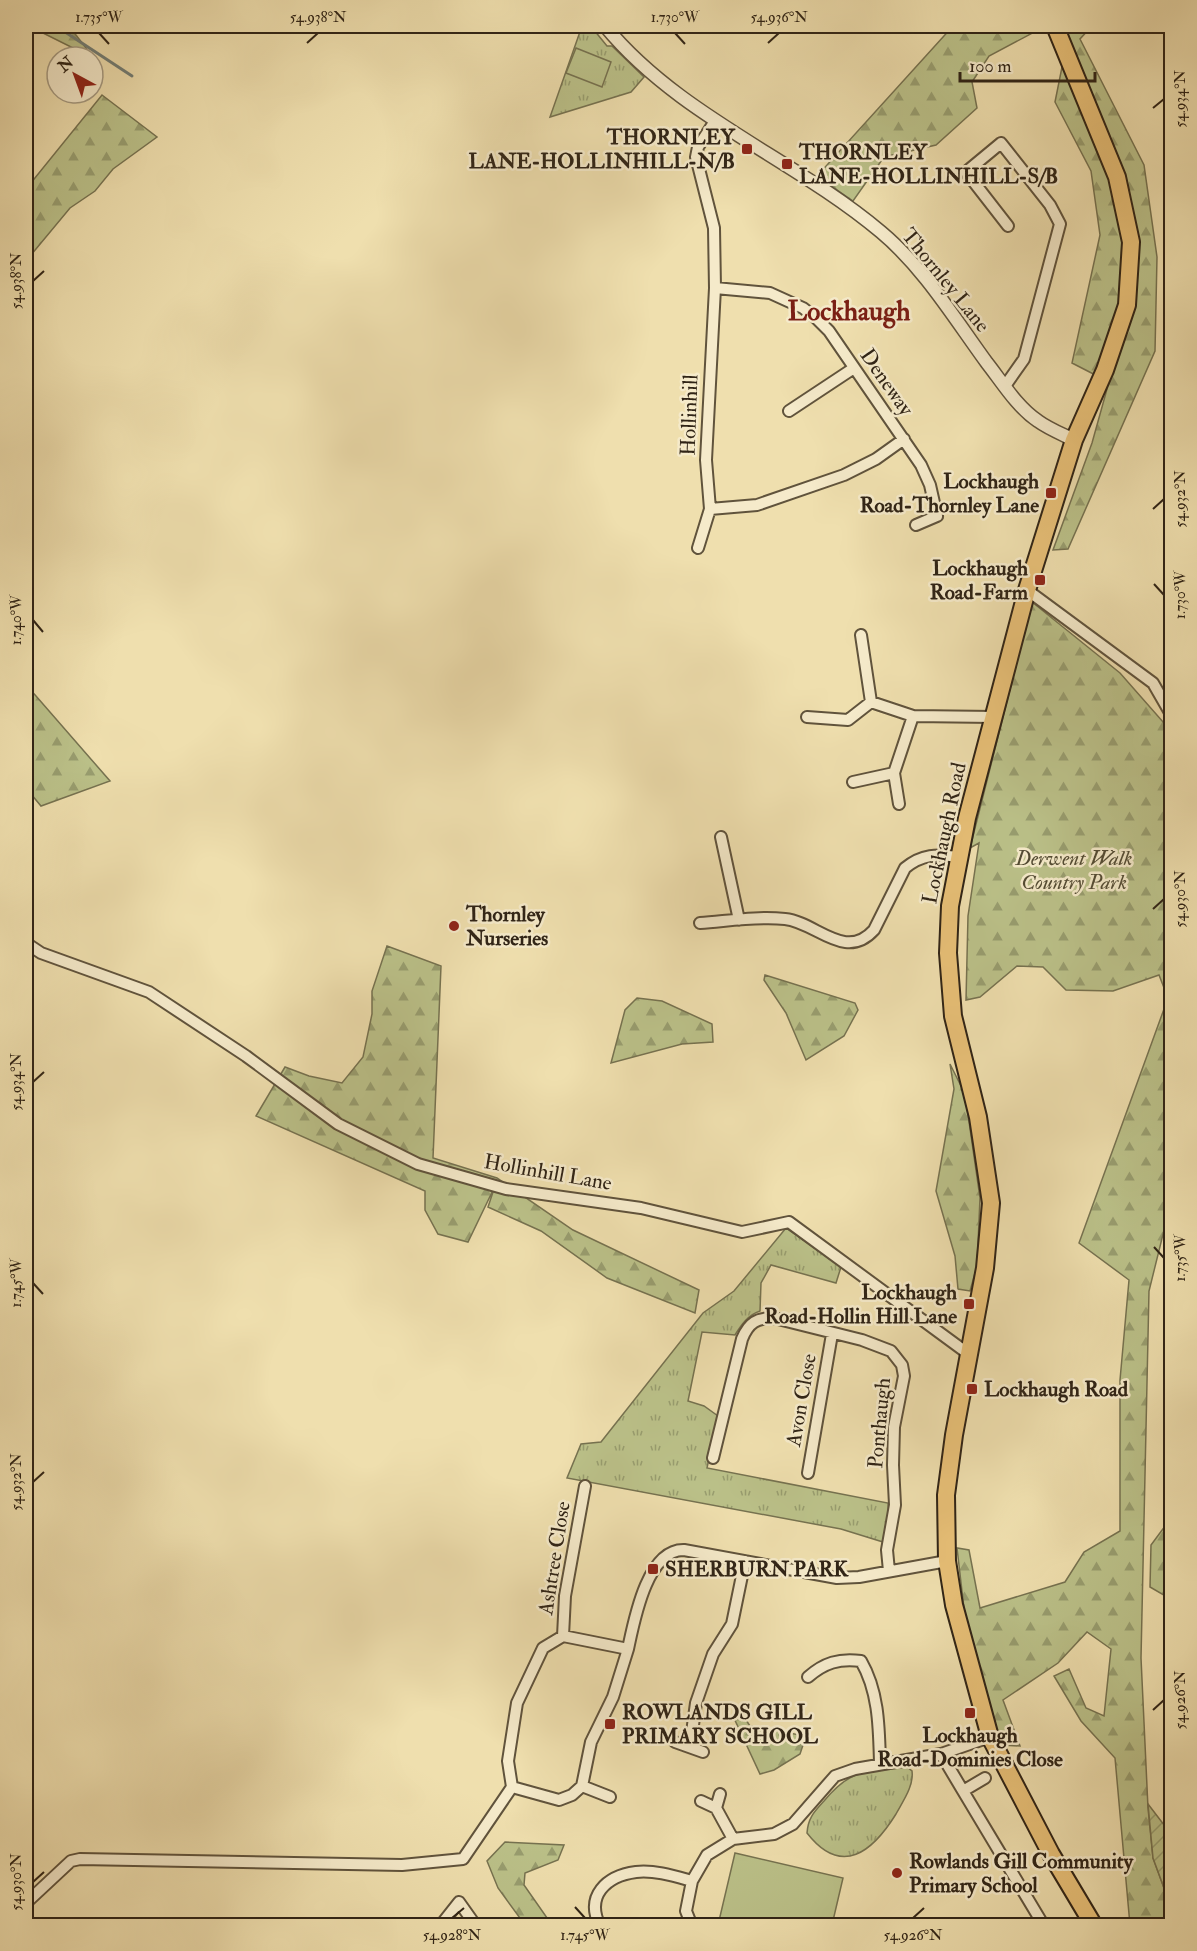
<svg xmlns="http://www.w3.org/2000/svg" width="1197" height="1951" font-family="'IM FELL Double Pica',serif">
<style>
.grass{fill:url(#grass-tufts);stroke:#767250;stroke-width:1.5}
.forest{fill:url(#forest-firs);stroke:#767250;stroke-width:1.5}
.garden{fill:url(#garden-furrows);stroke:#767250;stroke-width:1.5}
.pitch{fill:#bbc189;stroke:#767250;stroke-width:1.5}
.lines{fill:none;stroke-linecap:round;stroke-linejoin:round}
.stream{stroke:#737e76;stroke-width:3}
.minor-casing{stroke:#60533c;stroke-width:14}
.tertiary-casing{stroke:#60533c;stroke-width:15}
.primary-casing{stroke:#302416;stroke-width:20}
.minor{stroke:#f5eaca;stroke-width:10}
.tertiary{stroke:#f5eaca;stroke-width:12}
.primary{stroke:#e8c077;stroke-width:16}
.ticks{fill:none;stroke:#302416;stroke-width:2}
.poi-dot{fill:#8f2418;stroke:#f5eaca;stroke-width:2}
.labels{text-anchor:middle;stroke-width:5;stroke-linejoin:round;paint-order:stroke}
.poi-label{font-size:21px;font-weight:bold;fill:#302416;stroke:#f5eaca;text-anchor:start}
.street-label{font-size:21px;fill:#302416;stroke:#f5eaca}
.park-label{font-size:21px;font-style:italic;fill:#534b33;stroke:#f5eaca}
.district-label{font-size:27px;font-weight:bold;fill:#7a1f14;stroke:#f5eaca}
.neatline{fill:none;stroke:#302416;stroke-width:2}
.ticks-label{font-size:15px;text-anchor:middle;fill:#302416}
</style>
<defs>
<pattern id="grass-tufts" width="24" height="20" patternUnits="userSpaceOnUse" patternTransform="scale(1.5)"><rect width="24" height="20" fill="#bbc189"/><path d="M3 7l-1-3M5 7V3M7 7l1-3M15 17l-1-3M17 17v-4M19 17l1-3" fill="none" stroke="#989d6f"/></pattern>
<pattern id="forest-firs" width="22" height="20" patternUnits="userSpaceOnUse" patternTransform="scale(1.5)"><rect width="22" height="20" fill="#bbc189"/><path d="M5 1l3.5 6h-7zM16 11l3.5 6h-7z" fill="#989d6f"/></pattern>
<pattern id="garden-furrows" width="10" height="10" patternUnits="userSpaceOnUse" patternTransform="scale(1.5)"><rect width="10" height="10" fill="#bbc189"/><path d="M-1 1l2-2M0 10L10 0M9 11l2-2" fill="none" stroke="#989d6f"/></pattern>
</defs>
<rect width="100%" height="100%" fill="#efdfae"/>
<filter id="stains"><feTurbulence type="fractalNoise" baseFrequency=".00333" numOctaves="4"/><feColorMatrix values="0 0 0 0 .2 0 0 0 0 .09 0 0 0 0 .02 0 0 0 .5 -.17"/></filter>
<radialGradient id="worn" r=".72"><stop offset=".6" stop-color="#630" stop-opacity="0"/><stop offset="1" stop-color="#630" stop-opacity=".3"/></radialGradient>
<path class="grass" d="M582 26H595L594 30 607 46H612L644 77 631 92 550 117Z
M786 1228 841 1267 836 1283 771 1265 761 1283 760 1311C748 1315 741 1325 735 1335L702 1332 688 1401 704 1406 718 1416 707 1468 888 1503 889 1523 883 1542 841 1529 567 1478 581 1444 601 1442 703 1313 734 1291Z
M907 1767 912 1771C914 1786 903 1801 896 1814 873 1851 842 1878 807 1833 808 1818 814 1812 824 1801 852 1767 866 1773 907 1767Z"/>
<path class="forest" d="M29 26H69L93 57H91Z
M953 26H1041L1042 28 989 56 972 82 977 108 936 145 884 157 853 201 817 176Z
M1065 26H1092L1080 39 1144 165 1157 257 1155 351 1068 549 1053 550 1092 443 1109 382 1072 363 1100 235 1091 171 1055 102 1062 67 1073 48Z
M102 95 157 137 113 169 95 191 70 208 26 261V189Z
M1032 602 1120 673 1171 731 1172 1198 1149 1291 1141 1658 1148 1808 1153 1858 1171 1907V1925H1130L1115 1758 1081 1721 1054 1676 1069 1669 1086 1708 1104 1716 1111 1649 1087 1632 1058 1663 1003 1700 1020 1746 1001 1745 965 1617 957 1548 969 1550 980 1608 1065 1582 1084 1552 1120 1531V1380L1129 1280 1079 1243 1168 998 1159 975 1113 991 1066 990 1043 967 1017 966 980 997 966 1000 968 916 979 843 970 848Z
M26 685 36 696 110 781 41 806 26 788Z
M387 946 441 966 433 1158 497 1178 573 1230 699 1290 695 1313 607 1278 541 1231 488 1207 495 1186 468 1242 438 1234 425 1210V1191L256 1116 285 1067 309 1076 342 1083 363 1057 372 1014V991Z
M765 975 855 1003 858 1010 844 1036 806 1060 786 1013 764 980Z
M637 998 662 1001 712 1024 713 1042 682 1044 611 1063 625 1010Z
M950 1064 965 1094 980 1198 977 1266 970 1291 958 1289 955 1256 936 1191 954 1089Z
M1171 1518V1595L1167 1597 1150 1587 1151 1545Z
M742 1714 750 1726 806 1736 800 1754 774 1770 760 1774 733 1716Z
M505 1842 564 1845 558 1860 525 1873 524 1885 552 1925H525L498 1888 487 1861Z"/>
<path class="garden" d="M1148 1804 1171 1834V1907L1153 1858Z"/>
<path class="pitch" d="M576 48 611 62 602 87 566 73Z
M735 1853 843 1878 832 1925H718Z"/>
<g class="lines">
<path class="stream" d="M56 26 132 76"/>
<defs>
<path id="minor" d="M715 121 698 147 696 157 714 228 715 288 706 460 710 509 757 505 844 475 876 459 904 439
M715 288 770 293 803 308 816 318 829 331 921 465 930 485 937 516 916 525
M1005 386 1024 359 1060 224 1050 205 1001 143 966 172 1008 226
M789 411 854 368
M698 548 710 509
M1027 590 1153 683 1172 716
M861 635 871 702 913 716
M807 717 848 720 871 702
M894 773 899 804
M853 782 894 773 913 716 994 717
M721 837 739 920
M700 923C728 921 757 916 785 919 816 922 845 962 874 930L905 868C922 854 937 854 958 857
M26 943 41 953 149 992 246 1056 338 1124 418 1164 506 1189 641 1208 742 1232 789 1222 970 1355
M713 1458 742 1339C749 1322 757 1318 774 1318L862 1340 891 1351 902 1365 904 1376 894 1427 893 1465 895 1505 887 1550 889 1571
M808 1473 832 1334
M563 1636 565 1596 585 1486
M808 1677C824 1663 839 1658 861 1661 879 1692 879 1728 880 1763
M675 1742 703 1752
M690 1747 696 1703 713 1654 732 1624 745 1561
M941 1754 963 1791
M985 1778 963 1791 1044 1926
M582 1786 610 1797
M512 1787 508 1761 517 1703 543 1648 563 1636 628 1649C634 1621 647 1549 684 1550L837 1578 859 1577 947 1561
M512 1787 559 1800 572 1795 582 1786 591 1742 613 1697 628 1649
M716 1808 720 1794
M733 1839 774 1834 793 1824 835 1776 855 1769 941 1754 990 1737
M26 1903 71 1861 80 1859 402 1865 463 1859 512 1787
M440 1926 459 1902 476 1926
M600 1926C585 1896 606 1876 636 1872 655 1870 674 1876 692 1881
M692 1926 686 1911 692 1881 707 1855 733 1839 716 1808 701 1801"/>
<path id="tertiary" d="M605 26C679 116 793 158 881 232 924 268 954 318 987 363 1002 382 1017 407 1038 421 1049 429 1062 434 1074 440"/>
<path id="primary" d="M1055 26 1117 177 1131 242 1127 305 1105 370 1074 440 1027 590 967 818 950 906 948 953 953 1016 978 1117 991 1203 985 1268 954 1435 946 1495 947 1561 954 1605 990 1737 1051 1854 1094 1926"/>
</defs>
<use href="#minor" class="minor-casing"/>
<use href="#tertiary" class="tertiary-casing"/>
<use href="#primary" class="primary-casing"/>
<use href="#minor" class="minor"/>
<use href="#tertiary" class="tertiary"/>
<use href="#primary" class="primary"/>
</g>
<path class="ticks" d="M99 33 109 44M675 33 685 44M307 43 318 33M768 43 779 33M1153 108 1164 99M33 281 44 271M1153 509 1164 499M1154 584 1164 595M33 620 43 632M1153 909 1164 899M33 1082 44 1072M1154 1247 1164 1258M33 1283 43 1294M33 1482 44 1472M1153 1710 1164 1700M33 1882 44 1872M575 1907 585 1918M452 1918 464 1908M913 1918 924 1908"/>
<g class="poi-dot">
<rect x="741" y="143" width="12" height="12" rx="3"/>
<rect x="781" y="158" width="12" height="12" rx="3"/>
<rect x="1045" y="487" width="12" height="12" rx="3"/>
<rect x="1034" y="574" width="12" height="12" rx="3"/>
<circle cx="454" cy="926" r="6"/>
<rect x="963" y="1298" width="12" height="12" rx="3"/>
<rect x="966" y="1383" width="12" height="12" rx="3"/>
<rect x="647" y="1563" width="12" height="12" rx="3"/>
<rect x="964" y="1707" width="12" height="12" rx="3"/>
<rect x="604" y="1718" width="12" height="12" rx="3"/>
<circle cx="897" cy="1873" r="6"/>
</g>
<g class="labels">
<g class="poi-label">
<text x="735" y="144" text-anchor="end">THORNLEY<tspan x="735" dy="24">LANE-HOLLINHILL-N/B</tspan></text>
<text x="799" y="159">THORNLEY<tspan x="799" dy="24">LANE-HOLLINHILL-S/B</tspan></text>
<text x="1039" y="488" text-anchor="end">Lockhaugh<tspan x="1039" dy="24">Road-Thornley Lane</tspan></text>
<text x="1028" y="575" text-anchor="end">Lockhaugh<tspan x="1028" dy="24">Road-Farm</tspan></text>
<text x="466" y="921">Thornley<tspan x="466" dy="24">Nurseries</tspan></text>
<text x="957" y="1299" text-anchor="end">Lockhaugh<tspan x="957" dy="24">Road-Hollin Hill Lane</tspan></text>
<text x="984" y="1396">Lockhaugh Road</text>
<text x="665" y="1576">SHERBURN PARK</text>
<text x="622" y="1719">ROWLANDS GILL<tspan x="622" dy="24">PRIMARY SCHOOL</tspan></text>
<text x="970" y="1742" text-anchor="middle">Lockhaugh<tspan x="970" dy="24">Road-Dominies Close</tspan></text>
<text x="909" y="1868">Rowlands Gill Community<tspan x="909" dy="24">Primary School</tspan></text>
</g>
<g class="street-label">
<text transform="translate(946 280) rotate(51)" y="7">Thornley Lane</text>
<text transform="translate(887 382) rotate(55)" y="7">Deneway</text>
<text transform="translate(689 415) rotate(-88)" y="7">Hollinhill</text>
<text transform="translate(944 833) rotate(-78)" y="7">Lockhaugh Road</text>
<text transform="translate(548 1172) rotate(10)" y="7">Hollinhill Lane</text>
<text transform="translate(801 1400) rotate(-80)" y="7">Avon Close</text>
<text transform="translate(879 1423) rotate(-85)" y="7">Ponthaugh</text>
<text transform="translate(554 1558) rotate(-81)" y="7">Ashtree Close</text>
</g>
<g class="park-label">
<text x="1074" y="865">Derwent Walk<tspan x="1074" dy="24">Country Park</tspan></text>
</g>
<g class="district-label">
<text x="849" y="320">Lockhaugh</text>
</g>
</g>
<rect width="1197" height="1951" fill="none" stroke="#efdfae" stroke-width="66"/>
<g transform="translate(75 75) rotate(319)"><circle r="28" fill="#f5eaca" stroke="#a69b82" stroke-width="1.5"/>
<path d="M0-4.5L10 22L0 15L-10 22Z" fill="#8f2418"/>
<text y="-9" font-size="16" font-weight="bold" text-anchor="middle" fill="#302416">N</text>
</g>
<path d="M960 72v9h135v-9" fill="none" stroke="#302416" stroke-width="3"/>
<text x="969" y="72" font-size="18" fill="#302416" stroke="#f5eaca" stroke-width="4.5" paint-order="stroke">100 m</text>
<rect x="33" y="33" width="1131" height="1885" class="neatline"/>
<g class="ticks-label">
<text x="99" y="22">1.735°W</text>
<text x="318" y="22">54.938°N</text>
<text x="675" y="22">1.730°W</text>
<text x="779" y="22">54.936°N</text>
<text transform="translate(1180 99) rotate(-90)" y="5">54.934°N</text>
<text transform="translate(16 281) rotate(-90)" y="5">54.938°N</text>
<text transform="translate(1180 499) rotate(-90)" y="5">54.932°N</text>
<text transform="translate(1180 595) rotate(-90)" y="5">1.730°W</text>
<text transform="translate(16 620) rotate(-90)" y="5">1.740°W</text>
<text transform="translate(1180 899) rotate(-90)" y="5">54.930°N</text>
<text transform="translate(16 1082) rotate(-90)" y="5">54.934°N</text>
<text transform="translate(1180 1258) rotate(-90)" y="5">1.735°W</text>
<text transform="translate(16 1283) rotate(-90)" y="5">1.745°W</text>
<text transform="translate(16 1482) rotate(-90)" y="5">54.932°N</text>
<text transform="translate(1180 1700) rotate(-90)" y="5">54.926°N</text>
<text transform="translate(16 1882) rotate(-90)" y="5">54.930°N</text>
<text x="452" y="1940">54.928°N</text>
<text x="585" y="1940">1.745°W</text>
<text x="913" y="1940">54.926°N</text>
</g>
<rect width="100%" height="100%" filter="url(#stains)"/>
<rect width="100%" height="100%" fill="url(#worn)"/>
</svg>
